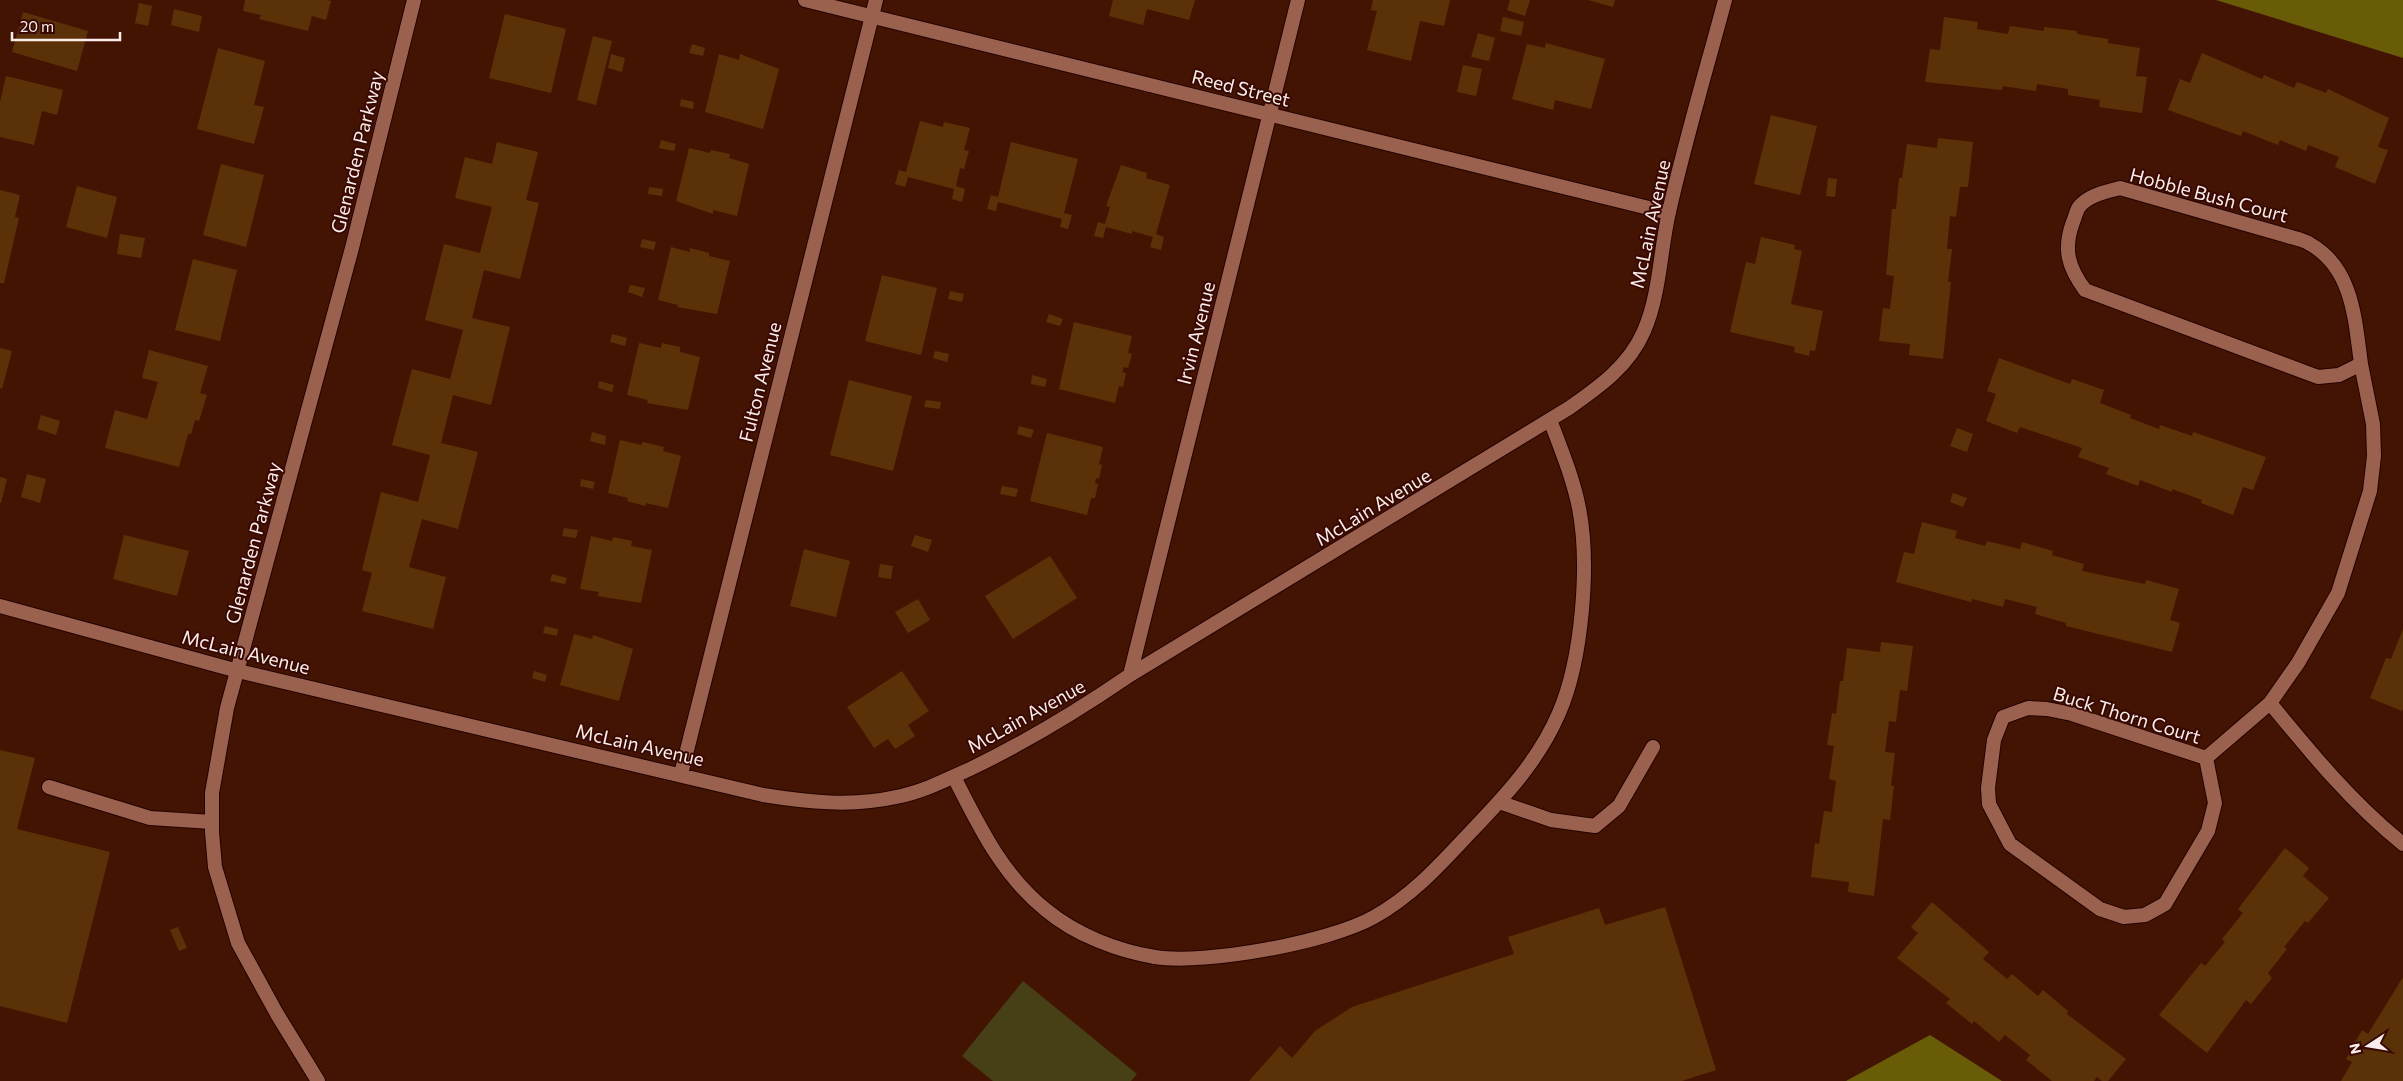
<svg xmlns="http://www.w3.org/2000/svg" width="2403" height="1081" font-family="Commissioner,sans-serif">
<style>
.green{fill:#474017}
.forest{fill:#685c06}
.building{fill:#5b3207}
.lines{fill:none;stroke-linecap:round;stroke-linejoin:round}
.service-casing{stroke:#240200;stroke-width:16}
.minor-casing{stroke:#240200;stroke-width:16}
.tertiary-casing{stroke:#240200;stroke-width:16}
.service{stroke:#9a624e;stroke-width:14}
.minor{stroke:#9a624e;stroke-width:14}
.tertiary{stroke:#9a624e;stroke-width:14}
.labels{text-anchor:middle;stroke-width:4;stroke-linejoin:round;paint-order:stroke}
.street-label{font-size:19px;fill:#fbede9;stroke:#390900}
</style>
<rect width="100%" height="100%" fill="#441403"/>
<path class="green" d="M1023 981 1137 1074 1131 1081H993L962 1056Z"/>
<path class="forest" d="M2216 0H2403V58Z
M1930 1035 2002 1081H1846Z"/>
<path class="building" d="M245 0H327L331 1 326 20 312 16 308 31 259 19 261 15 243 11Z
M1113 0H1195L1189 20 1147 9 1143 25 1109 16Z
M1373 0H1450L1444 26 1420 21 1411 61 1367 50 1377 11 1371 10Z
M1510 0H1530L1525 16 1507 10Z
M1588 0H1615L1613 7Z
M139 3 152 6 148 26 135 23Z
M174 9 202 16 199 32 171 25Z
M23 12 88 31 77 71 12 52Z
M505 14 566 29 551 93 489 78Z
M1503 17 1524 22 1521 36 1500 31Z
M1944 17 1978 22 1977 29 2008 34 2010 26 2044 31V27L2077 31V34L2108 39V43L2140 48 2136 76 2147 77 2142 113 2099 107 2100 100 2068 95V89L2037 84 2036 91 2003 86 2002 90 1925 82 1930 49 1940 50Z
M1478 33 1495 38 1489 61 1471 57Z
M593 36 612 41 596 105 577 100Z
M1546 43 1605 59 1591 109 1555 100 1553 110 1512 99 1527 44 1545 48Z
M692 44 705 48 703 56 689 53Z
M218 48 265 61 254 105 264 107 254 144 197 129Z
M2202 53 2262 79 2264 75 2294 88 2297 82 2326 93 2328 89 2389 118 2378 147 2388 150 2375 184 2335 167 2339 157 2308 145 2306 151 2280 140 2278 145 2243 131 2241 136 2168 110 2180 79 2190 83Z
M611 54 625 58 622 72 608 68Z
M719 54 739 60 740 54 779 69 763 129 705 112Z
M1463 65 1482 69 1476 96 1457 92Z
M6 76 63 90 57 115 42 111 34 145 0 137V102Z
M681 99 694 102 693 109 680 106Z
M1771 115 1817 126 1800 195 1754 184Z
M920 121 943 127 944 122 970 128 964 150 969 151 964 169 960 168 956 186 965 189 962 202 952 199 954 189 908 177 905 187 895 184 899 170 906 172Z
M1938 138 1973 142 1968 187H1960L1956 217 1950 216 1947 249H1952L1948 282H1951L1943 359 1909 355 1910 344 1879 341 1883 308 1890 309 1894 276 1886 275 1892 209H1896L1899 178H1902L1907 144 1937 148Z
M661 140 676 144 674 151 659 148Z
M497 142 538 152 526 200 539 203 520 279 484 270 472 318 510 327 491 405 453 395 441 443 478 452 458 529 422 519 409 567 446 577 433 629 362 611 372 573 362 570 381 492 418 502 430 455 392 445 412 369 450 379 463 330 425 320 444 244 480 253 492 207 455 198 465 157 492 164Z
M1011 142 1078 159 1064 213 1072 215 1068 229 1060 227 1062 219 998 202 996 211 987 209 991 195 998 197Z
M689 148 710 153 711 150 730 154 729 158 749 164 737 216 713 210V214L676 201Z
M221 164 264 175 246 247 203 235Z
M1121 165 1147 173 1146 178 1170 185 1156 234 1164 237 1161 250 1150 247 1153 237 1132 231V234L1106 227 1103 238 1094 236 1098 222 1105 224 1110 207 1106 206Z
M1828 178 1837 179 1835 197 1826 196Z
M77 186 117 197 107 238 66 227Z
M649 187 663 189 662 196 648 194Z
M0 190 20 195 15 217 19 218 4 283H0Z
M120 234 145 238 141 258 117 254Z
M1761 237 1795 245 1794 249 1802 251 1791 304 1823 311 1815 351 1810 350 1809 356 1794 352 1795 347 1730 332 1746 262 1755 264Z
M642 239 656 242 654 250 640 247Z
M671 247 690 252V248L709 253V256L730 261 717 314 677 307 678 305 658 300Z
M193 259 237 270 220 341 175 330Z
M882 275 937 288 921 355 865 341Z
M630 285 645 288 642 297 628 292Z
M950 291 964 294 962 302 948 299Z
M1049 314 1063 319 1060 326 1046 322Z
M1074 322 1132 336 1128 353 1132 354 1128 368 1124 367 1122 372 1126 373 1123 387 1119 386 1115 403 1059 389Z
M612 334 627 338 625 346 610 342Z
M639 343 661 348 662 343 680 347V352L700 357 688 410 647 403 648 400 627 395Z
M0 348 12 351 2 389 0 388Z
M149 350 208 366 200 393 207 395 199 421 195 420 191 434H188L179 467 105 448 115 410 147 419 158 382 142 378Z
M935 351 949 354 947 362 933 358Z
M1999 358 2070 384 2072 379 2104 390 2100 403 2131 415 2130 418 2159 429 2160 425 2192 436 2193 432 2266 457 2253 490 2243 487 2233 515 2201 503 2202 500 2172 489V492L2140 480 2138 486 2106 474 2109 468 2078 457 2082 448 2020 427 2017 433 1986 421 1996 394 1987 391Z
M1032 375 1047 379 1045 387 1031 384Z
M849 380 912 396 893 471 830 455Z
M599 381 614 385 612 392 598 388Z
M926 400 941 402 940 409 924 407Z
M41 415 60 421 56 435 37 429Z
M1019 426 1034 430 1031 438 1017 434Z
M1957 428 1973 434 1967 452 1950 446Z
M592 432 606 436 605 445 590 441Z
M1047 433 1103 447 1099 464 1102 465 1099 479 1096 478 1095 483 1098 484 1095 498H1091L1087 515 1030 501Z
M620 440 641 445 643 442 664 447 663 451 681 456 668 508 646 503 645 506 627 501 628 498 608 493Z
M27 474 46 479 40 503 21 497Z
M0 477 7 479 1 503H0Z
M581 479 595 482 593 489 580 486Z
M1002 486 1018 489 1016 497 1000 494Z
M1953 493 1967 498 1963 507 1950 502Z
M1922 522 1957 531 1955 538 1985 546 1987 541 2020 549 2022 542 2053 551 2052 555 2084 564 2082 571 2145 584 2146 580 2179 589 2170 620 2180 623 2172 652 2066 626V623L2035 614 2037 607 2005 599 2003 607 1972 599 1971 602 1896 582 1904 552 1914 554Z
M564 528 578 530 576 538 562 536Z
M124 535 189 551 177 596 113 579Z
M915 535 932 540 928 552 911 546Z
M591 536 612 541 613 537 632 541 631 546 652 550 641 603 598 596 599 592 580 589Z
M804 549 850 561 836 617 790 606Z
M1050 556 1077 598 1013 639 985 596Z
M880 564 893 566 891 579 878 577Z
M552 574 567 578 565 584 550 581Z
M918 599 930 620 908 633 895 612Z
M545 626 558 629 557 636 543 633Z
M2403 629V708L2402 711 2370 698 2386 658 2391 659Z
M574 634 592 639 593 635 633 649 619 701 560 685Z
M1881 642 1913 646 1907 691 1900 690 1896 722 1889 721 1885 752 1895 753 1891 786H1894L1890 820 1883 819 1874 896 1848 892 1849 882 1811 877 1815 843 1819 844 1824 811 1832 812 1836 781 1829 779 1834 746 1827 745 1832 713 1836 714 1840 681H1843L1847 648 1880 652Z
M534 671 547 675 545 682 532 678Z
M902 671 929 711 908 725 915 736 895 749 888 739 874 748 847 707Z
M0 750 35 758 17 829 110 852 67 1023 0 1006Z
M2285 848 2309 868 2303 876 2329 898 2308 923 2305 921 2284 947 2287 949 2268 973 2272 978 2251 1004 2246 1000 2207 1053 2159 1015 2201 963 2205 966 2225 942 2222 939 2243 913 2238 909Z
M1932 902 1989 952 1983 959 2007 979 2012 974 2038 996 2043 990 2068 1011 2067 1014 2126 1059 2108 1081H2102L2097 1077 2094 1081H2052L2026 1060 2030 1055 2005 1035 1999 1042 1974 1021 1972 1024 1946 1003 1950 999 1897 958 1918 933 1911 927Z
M1665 907 1716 1070 1682 1081H1249L1280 1046 1292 1058 1315 1031 1352 1007 1514 954 1508 937 1599 908 1605 925Z
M178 927 187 948 179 951 170 930Z
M2403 977V1081H2341L2352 1062 2346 1059 2362 1030 2368 1034Z"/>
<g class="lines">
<defs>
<path id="service" d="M954 777C979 826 1002 875 1046 910 1076 935 1118 951 1155 957 1205 965 1330 942 1374 917 1410 897 1437 868 1464 839 1502 799 1537 764 1559 713 1582 660 1590 565 1579 508 1573 478 1561 449 1550 420
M49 787 150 818 212 822
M1499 802 1551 820 1595 826 1619 806 1653 747"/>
<path id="minor" d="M805 0 1669 213
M2120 188 2284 235C2293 238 2303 239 2310 244 2353 268 2355 320 2361 364L2339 375 2318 377 2085 290C2068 267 2063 249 2073 222 2075 218 2076 211 2079 207 2088 195 2106 192 2120 188Z
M0 606 238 671 763 795C807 802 852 807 896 797 922 792 946 780 970 769 1026 742 1079 710 1130 675L1569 408C1599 387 1629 366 1644 331 1660 294 1660 251 1669 212 1685 141 1706 71 1725 0
M1130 675 1298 0
M2270 703C2311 753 2352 803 2403 844
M2028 708 2047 709 2072 714 2206 758 2215 803 2208 831 2165 904 2145 915 2124 917 2100 909 2010 844 1989 804 1988 788 1994 740 2003 717Z
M2206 758 2270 703 2298 663 2338 593 2370 491 2374 456 2373 424 2361 364
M681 774 876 0"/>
<path id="tertiary" d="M318 1081 277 1014 238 943 215 867 212 832V793L227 708 352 248 414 0"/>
</defs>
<use href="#service" class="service-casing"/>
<use href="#minor" class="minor-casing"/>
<use href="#tertiary" class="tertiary-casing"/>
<use href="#service" class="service"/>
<use href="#minor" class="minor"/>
<use href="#tertiary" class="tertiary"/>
</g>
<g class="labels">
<g class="street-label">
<text transform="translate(1241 88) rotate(14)" y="7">Reed Street</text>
<text transform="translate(357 152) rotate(-76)" y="7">Glenarden Parkway</text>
<text transform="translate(2209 195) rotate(15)" y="7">Hobble Bush Court</text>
<text transform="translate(1650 224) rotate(-78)" y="7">McLain Avenue</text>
<text transform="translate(1196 333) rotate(-76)" y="7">Irvin Avenue</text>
<text transform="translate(760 382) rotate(-76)" y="7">Fulton Avenue</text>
<text transform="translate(1373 507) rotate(-31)" y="7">McLain Avenue</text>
<text transform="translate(253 543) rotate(-75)" y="7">Glenarden Parkway</text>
<text transform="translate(246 652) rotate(14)" y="7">McLain Avenue</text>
<text transform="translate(2127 715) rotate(17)" y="7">Buck Thorn Court</text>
<text transform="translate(1026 716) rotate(-29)" y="7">McLain Avenue</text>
<text transform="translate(640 745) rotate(13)" y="7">McLain Avenue</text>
</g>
</g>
<g transform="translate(2368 1046) rotate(258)" stroke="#390900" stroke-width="4" paint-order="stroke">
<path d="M0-4L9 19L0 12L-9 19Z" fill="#fbede9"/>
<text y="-8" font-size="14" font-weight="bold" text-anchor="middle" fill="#fbede9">N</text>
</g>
<path d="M12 32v8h108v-8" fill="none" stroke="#fbede9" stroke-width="2.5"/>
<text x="20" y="32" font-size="15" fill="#fbede9" stroke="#390900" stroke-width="4" paint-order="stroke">20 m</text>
</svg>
